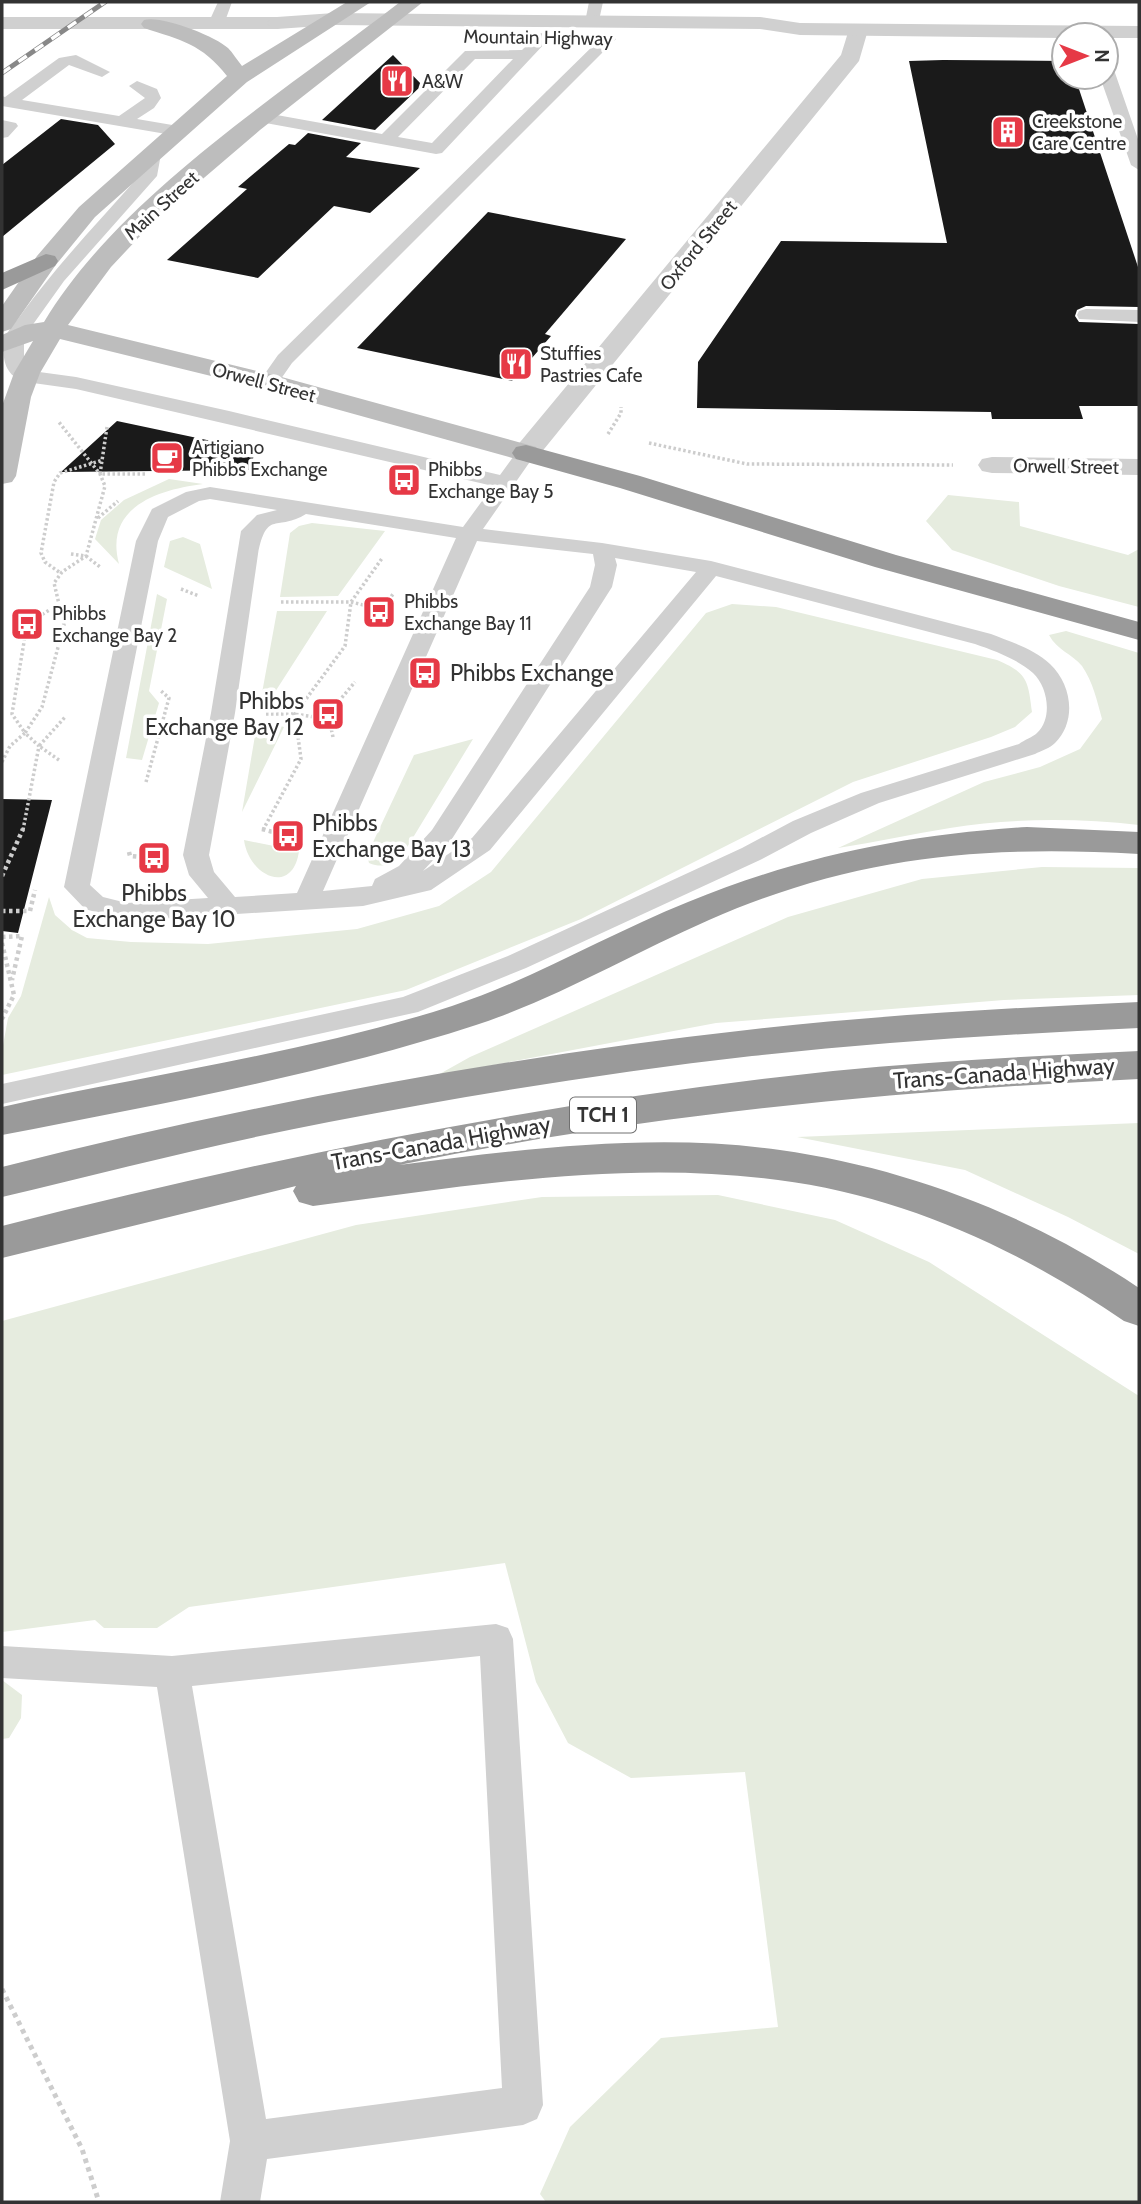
<svg xmlns="http://www.w3.org/2000/svg" width="1141" height="2204" font-family="Cabin,sans-serif">
<style>
.green{fill:#e6ecdf}
.building{fill:#1a1a1a}
.lines{fill:none;stroke-linecap:round;stroke-linejoin:round}
.path-far2{stroke:#cdcdcd;stroke-width:3.5;stroke-dasharray:2.5 2.5;stroke-linecap:butt}
.path-far1{stroke:#cdcdcd;stroke-width:4.5;stroke-dasharray:3.5 3.5;stroke-linecap:butt}
.path{stroke:#cdcdcd;stroke-width:5;stroke-dasharray:4.5 4.5;stroke-linecap:butt}
.service{fill:#d0d0d0;fill-rule:evenodd}
.minor{fill:#d0d0d0;fill-rule:evenodd}
.tertiary{fill:#d0d0d0;fill-rule:evenodd}
.secondary{fill:#bdbdbd;fill-rule:evenodd}
.motorway{fill:#9a9a9a;fill-rule:evenodd}
.rail-casing{stroke:#888;stroke-width:5}
.rail{stroke:#fff;stroke-width:3.5;stroke-dasharray:10;stroke-linecap:butt}
.labels{text-anchor:middle;stroke-width:7;stroke-linejoin:round;paint-order:stroke}
.far-street-label{font-size:19px;fill:#333;stroke:#fff}
.far-poi-label{font-size:19px;fill:#333;stroke:#fff;text-anchor:start}
.shield{fill:#fff;stroke:#707070;stroke-width:2}
.shield-label{font-size:21px;font-weight:bold;fill:#333}
.poi-label{font-size:23px;fill:#333;stroke:#fff;text-anchor:start}
.street-label{font-size:23px;fill:#333;stroke:#fff}
</style>
<rect width="100%" height="100%" fill="#fff"/>
<path class="green" d="M169 479 203 484C156 490 104 508 119 564L95 539 101 520 124 500Z
M948 495 1019 502 1020 526 1128 555 1139 549V607L1059 586 952 550 926 521Z
M312 523 385 531 338 596 280 597 290 533 299 526Z
M183 537 200 544 212 589 164 567 170 541Z
M157 594 167 599 149 691 159 703 142 760 126 758Z
M732 604 776 607 997 660C1028 673 1028 681 1032 712L1015 727 991 737 853 782 581 919 406 990 2 1075V1051L8 1018 21 996 49 897 55 915 72 930 87 938 131 942 208 944 357 929 439 906 491 872 706 613Z
M277 611H327L266 706 260 704Z
M1066 631 1139 653V825C1077 818 1013 818 950 828 913 834 876 842 838 848L984 782 1040 767 1080 749 1102 719C1097 701 1093 682 1082 666 1072 654 1057 650 1049 635Z
M267 722 284 727 242 812 257 724Z
M473 739 403 854C391 864 384 869 369 863L367 855 414 755Z
M244 840 299 851C293 896 249 877 244 840Z
M1042 867 1139 868V995L1004 1000 716 1023 436 1076 470 1057 788 917 922 879Z
M1139 1123V1254L1068 1217 965 1170 797 1137Z
M718 1195 835 1220 929 1262 1139 1396V2202H546L540 2194 570 2127 661 2038 778 2027 745 1772 631 1778 568 1743 536 1682 505 1563 189 1607 157 1628H104L95 1620 2 1632V1321L356 1225 542 1197Z
M2 1680 22 1695 21 1718 9 1738 2 1739Z"/>
<path class="building" d="M393 55 422 85 375 130 322 120Z
M943 60 1064 61V77H1075L1139 270V307L1086 306 1077 310 1075 316 1079 322 1139 324V406H1079L1083 419H992L991 412 697 408 698 362 781 241 947 243 909 61Z
M61 119 98 125 115 144 2 237V165Z
M308 133 361 143 346 157 420 168 370 213 334 206 258 278 167 260 247 189 238 187 289 144 295 145Z
M488 212 626 239 545 334 551 336 512 381 357 348Z
M117 421 254 450 252 470 61 472Z
M2 799 52 800 18 933 2 931Z"/>
<g class="lines">
<path class="path-far2" d="M107 427 100 474H147
M608 434 621 413V407
M649 443 747 464 953 465
M98 518 118 501
M71 554 86 556 100 567
M59 572 45 562 41 553 54 482 60 473 103 460
M181 589 199 596
M281 602H351L380 609
M381 627 379 612 394 593
M266 714H295L328 719
M333 737 328 714 355 682
M59 760 39 746 66 716
M2 762 10 746 25 733 12 714 27 624 59 604
M146 782 169 698 160 690
M23 830 39 746 25 733 42 707 64 625 54 583 62 572 86 556 105 486 100 474 58 421
M263 830 301 759 295 714 345 646 351 602 383 557"/>
<path class="path-far1" d="M262 829 288 836 289 833
M129 852 130 856 152 858
M2 876 23 829
M2 911H30L35 890
M2 937 22 936 12 980
M2 943 14 995 2 1019"/>
<path class="path" d="M2 1989 82 2149 99 2202"/>
<path class="service" d="M218 2H232L224 24 216 29 208 24Z
M589 2H603L598 25H588L585 22Z
M542 33 550 38 547 41 442 153 436 154 260 122 252 117 260 112 382 134 465 51 522 50 537 35ZM475 59H513L432 143 398 137Z
M608 34 616 39 292 363 276 386H262L259 382 278 355 603 36Z
M76 55 110 72 102 77 69 65 22 100 119 116 145 98 129 86 137 81 157 89 161 98 154 108 137 119 184 127 186 131 184 135 178 136 2 106V96L5 97 59 58Z
M1106 65 1114 70 1139 142V170L1131 165 1100 77H1106Z
M2 120 16 123 18 126 8 137 2 138Z
M153 149 161 154 157 176 64 281 24 337V364L32 371 76 377 229 411 500 475 519 449H533L536 453 483 529 602 543 711 561 991 634C1011 642 1034 649 1050 664 1072 685 1077 721 1055 743 1050 748 1041 751 1035 754L879 803 811 833 760 860 526 968 418 1012 2 1104V1084L403 997 508 956 742 848 793 821 861 793 1019 744C1024 740 1033 737 1037 733 1053 718 1048 687 1033 673 1017 659 995 651 975 644L716 576 490 850 431 890 363 906 127 921 85 909 64 887 136 541 152 509 186 492 210 487 463 527 493 486 76 389 26 382C5 377 1 358 5 339 7 330 18 320 23 312 59 263 100 220 140 175L145 154ZM210 499 277 510 257 515 241 531 211 713 183 855 189 875 208 898 127 903 103 897 90 885 158 541 168 517 199 501ZM306 514 456 538 297 893 235 897 214 872 209 855 235 713 258 554C267 509 277 532 306 514ZM477 541 593 554 595 565 590 587 432 830 399 866 375 879 372 886 323 891ZM615 558 696 572 472 838 423 871 450 842 612 587 617 565Z
M1086 309 1139 310V322L1079 319 1077 315 1079 311Z
M496 1624 508 1628 513 1639 543 2105 537 2119 523 2125 267 2159 260 2202H220L230 2141 157 1687 2 1678V1646L172 1656ZM480 1656 502 2088 266 2119 192 1686Z"/>
<path class="minor" d="M2 17H277L284 19 287 23 284 27 277 29H2Z
M857 24 864 26 868 30 859 61 536 459 526 461 516 459 512 453 516 447 841 55 850 26Z
M992 457 1139 459V475L992 473 982 471 978 465 982 459Z"/>
<path class="tertiary" d="M334 13 760 17 800 23 1139 26V38H1106V35H1064V38L800 35 760 29 334 25 277 29 270 27 267 23 270 19 277 17Z"/>
<path class="secondary" d="M347 2H371L247 82 95 217 55 266 11 329 2 332V306L37 256 79 207 227 76C202 44 181 40 144 28L141 24 144 20C161 15 215 36 228 48 233 53 237 60 242 66Z
M400 2H423L260 130 157 218 111 267 68 325 278 376 536 447 540 453 536 459 526 461 516 459 260 388 60 339 40 373 31 397 16 476 12 482 2 484V406L14 373 33 341 2 352V335L25 325 44 322C120 195 284 92 400 2Z"/>
<path class="motorway" d="M46 254 55 256 58 261 55 266 2 290V273Z
M526 445 640 476 896 555 1139 622V640L875 567 620 488 516 459 512 453 516 447Z
M1027 827 1139 832V854C983 845 855 856 709 920 631 954 558 998 476 1025 322 1075 160 1104 2 1135V1107C152 1074 306 1053 452 1006 534 979 608 934 688 902 797 857 909 834 1027 827Z
M1139 1002V1028C1010 1034 881 1042 752 1056 611 1072 469 1095 329 1122 219 1143 111 1171 2 1197V1167C247 1105 496 1058 747 1030 877 1015 1008 1008 1139 1002Z
M1139 1051V1079C890 1091 643 1115 399 1165 523 1149 655 1132 780 1150 908 1168 1032 1216 1139 1288V1326L1124 1321C1020 1250 905 1196 778 1180 624 1159 466 1186 313 1206L299 1202 293 1191 296 1186 2 1258V1226C275 1156 552 1101 833 1071 934 1061 1037 1056 1139 1051Z"/>
<defs>
<path id="rail" d="M2 73 105 2"/>
</defs>
<use href="#rail" class="rail-casing"/>
<use href="#rail" class="rail"/>
</g>
<defs>
<symbol id="restaurant-square" viewBox="-11 -11 22 22"><rect x="-9" y="-9" width="18" height="18" rx="4" fill="#e63946" stroke="#fff"/><path d="M-5-6h1v4h1v-4h1v4h1v-4h1v5L-1.5 .5V6h-2V.5L-5-1ZM5-6V6H3V1.5H1.5Q1.5-4 5-6Z" fill="#fff"/></symbol>
<symbol id="building-square" viewBox="-11 -11 22 22"><rect x="-9" y="-9" width="18" height="18" rx="4" fill="#e63946" stroke="#fff"/><path d="M-4-6H4V6H1V3H-1V6H-4ZM-2.5-4.3h1.7v1.8h-1.7ZM.8-4.3h1.7v1.8H.8ZM-2.5-1h1.7V.8h-1.7ZM.8-1h1.7V.8H.8Z" fill="#fff"/></symbol>
<symbol id="cafe-square" viewBox="-11 -11 22 22"><rect x="-9" y="-9" width="18" height="18" rx="4" fill="#e63946" stroke="#fff"/><path d="M-5.5-4.5H6V0H3Q3 3.5 0 3.5H-2.5Q-5.5 3.5-5.5 0ZM3-3.2v2h1.7v-2ZM-6 4.5H4V6H-6Z" fill="#fff"/></symbol>
<symbol id="bus-square" viewBox="-11 -11 22 22"><rect x="-9" y="-9" width="18" height="18" rx="4" fill="#e63946" stroke="#fff"/><path d="M-5-6H5V4H4V6H2V4H-2V6H-4V4H-5ZM-3.5-4V0h7V-4ZM-3.5 1.2v1.5H-2V1.2ZM2 1.2v1.5H3.5V1.2Z" fill="#fff"/></symbol>
</defs>
<g fill-rule="evenodd">
<use href="#restaurant-square" x="378" y="62" width="38" height="38"/>
<use href="#building-square" x="989" y="113" width="38" height="38"/>
<use href="#restaurant-square" x="497" y="345" width="38" height="38"/>
<use href="#cafe-square" x="148" y="439" width="38" height="38"/>
<use href="#bus-square" x="385" y="461" width="38" height="38"/>
<use href="#bus-square" x="360" y="593" width="38" height="38"/>
<use href="#bus-square" x="8" y="605" width="38" height="38"/>
<use href="#bus-square" x="406" y="654" width="38" height="38"/>
<use href="#bus-square" x="309" y="695" width="38" height="38"/>
<use href="#bus-square" x="269" y="817" width="38" height="38"/>
<use href="#bus-square" x="135" y="839" width="38" height="38"/>
</g>
<g class="labels">
<g class="far-street-label">
<text transform="translate(538 37) rotate(1)" y="7">Mountain Highway</text>
<text transform="translate(161 205) rotate(-42)" y="7">Main Street</text>
<text transform="translate(698 245) rotate(-51)" y="7">Oxford Street</text>
<text transform="translate(264 382) rotate(15)" y="7">Orwell Street</text>
<text transform="translate(1066 466) rotate(1)" y="7">Orwell Street</text>
</g>
<g class="far-poi-label">
<text x="422" y="88">A&amp;W</text>
<text x="1032" y="128">Creekstone<tspan x="1032" dy="22">Care Centre</tspan></text>
<text x="540" y="360">Stuffies<tspan x="540" dy="22">Pastries Cafe</tspan></text>
<text x="192" y="454">Artigiano<tspan x="192" dy="22">Phibbs Exchange</tspan></text>
<text x="428" y="476">Phibbs<tspan x="428" dy="22">Exchange Bay 5</tspan></text>
<text x="404" y="608">Phibbs<tspan x="404" dy="22">Exchange Bay 11</tspan></text>
<text x="52" y="620">Phibbs<tspan x="52" dy="22">Exchange Bay 2</tspan></text>
</g>
<rect class="shield" x="570" y="1097.5" width="66" height="35" rx="5"/>
<g class="shield-label">
<text x="603" y="1122">TCH 1</text>
</g>
<g class="poi-label">
<text x="450" y="681">Phibbs Exchange</text>
<text x="304" y="709" text-anchor="end">Phibbs<tspan x="304" dy="26">Exchange Bay 12</tspan></text>
<text x="312" y="831">Phibbs<tspan x="312" dy="26">Exchange Bay 13</tspan></text>
<text x="154" y="901" text-anchor="middle">Phibbs<tspan x="154" dy="26">Exchange Bay 10</tspan></text>
</g>
<g class="street-label">
<text transform="translate(1004 1073) rotate(-4)" y="8">Trans-Canada Highway</text>
<text transform="translate(441 1143) rotate(-10)" y="8">Trans-Canada Highway</text>
</g>
</g>
<rect width="1141" height="2204" fill="none" stroke="#333333" stroke-width="7"/>
<g transform="translate(1085 56) rotate(90)"><circle r="33" fill="#ffffff" stroke="#adadad" stroke-width="2"/>
<path d="M0-5L12 26L0 18L-12 26Z" fill="#e63946"/>
<text y="-10" font-size="19" font-weight="bold" text-anchor="middle" fill="#333333">N</text>
</g>
</svg>
